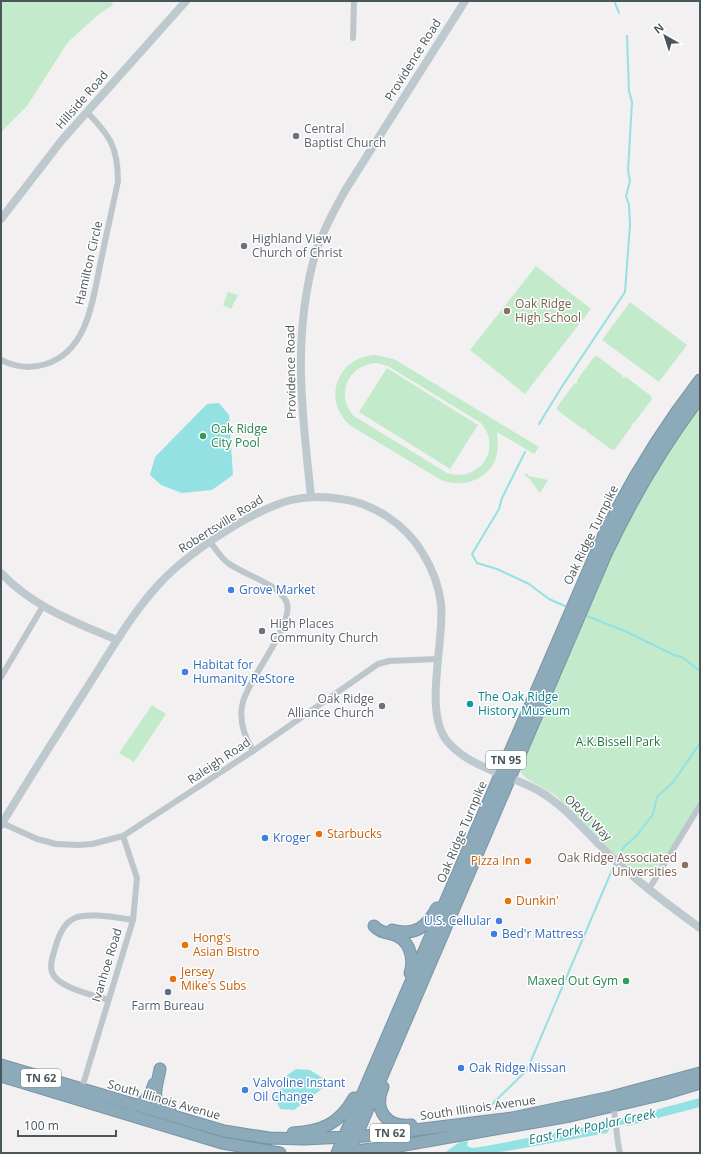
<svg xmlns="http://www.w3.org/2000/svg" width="701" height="1154" font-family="'Open Sans',sans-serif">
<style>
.green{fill:#c3ebcb;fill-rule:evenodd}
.water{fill:#94e1e4}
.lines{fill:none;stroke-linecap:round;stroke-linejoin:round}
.stream{stroke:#94e1e4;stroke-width:2}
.highway-casing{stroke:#7795a5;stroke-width:13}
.street{stroke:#bdc6cb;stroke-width:6}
.secondary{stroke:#bdc9cf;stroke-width:8}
.highway{stroke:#8caaba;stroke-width:11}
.worship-dot{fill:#6b7280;stroke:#fff;stroke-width:1.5}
.education-dot{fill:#8d6e63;stroke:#fff;stroke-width:1.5}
.leisure-dot{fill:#2e9e5b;stroke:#fff;stroke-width:1.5}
.shop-dot{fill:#3f7fe0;stroke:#fff;stroke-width:1.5}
.culture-dot{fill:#0f9aa8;stroke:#fff;stroke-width:1.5}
.food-dot{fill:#e8710a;stroke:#fff;stroke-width:1.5}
.service-dot{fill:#5c6f8a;stroke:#fff;stroke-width:1.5}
.labels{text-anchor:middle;stroke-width:3;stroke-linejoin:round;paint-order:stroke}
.shield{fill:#fff;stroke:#80898c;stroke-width:1}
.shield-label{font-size:11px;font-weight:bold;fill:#49565b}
.street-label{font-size:12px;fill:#49565b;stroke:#fff}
.worship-label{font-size:12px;fill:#5b616d;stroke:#fff;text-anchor:start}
.education-label{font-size:12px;fill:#785e54;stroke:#fff;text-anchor:start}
.leisure-label{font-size:12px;fill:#27864d;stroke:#fff;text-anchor:start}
.shop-label{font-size:12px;fill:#366cbe;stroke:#fff;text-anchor:start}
.culture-label{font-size:12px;fill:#0d838f;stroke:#fff;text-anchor:start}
.park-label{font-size:12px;fill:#20773d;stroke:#fff}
.food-label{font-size:12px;fill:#c56008;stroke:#fff;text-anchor:start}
.service-label{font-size:12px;fill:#4e5e75;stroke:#fff}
.water-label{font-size:13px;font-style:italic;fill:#187d82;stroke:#fff}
</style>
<rect width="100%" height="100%" fill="#f2f0f0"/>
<path class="green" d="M1 1H111L113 5 98 15 68 42 27 106 1 132Z
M536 266 591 309 525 394 470 350Z
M228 292 238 295 231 309 223 305Z
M630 302 687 345 659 382 602 340Z
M376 355 394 359 539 447 534 454 497 432C497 439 499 447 497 454 491 479 464 489 441 480L351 426C321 401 337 356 376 355ZM377 363 388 366 481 423C503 449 479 483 447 473L354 416C334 395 349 364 377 363Z
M597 356 622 375 623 378 626 377 651 396 652 399 634 423H631L632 426 615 449 612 450 586 431V429H583L557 410V407L574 384 577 383V380L594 357Z
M387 368 478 425 450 469 359 412Z
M700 403V799L659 869 653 875H640L620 859 555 795 527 779 521 773 519 764 623 525 654 469Z
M527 473 529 476 548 480 540 493 528 477 524 476Z
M152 705 166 714 134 762 119 753Z"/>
<path class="water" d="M219 403 229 415 233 475 212 490 182 493 161 485 150 475 155 457 207 404Z
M296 1069 310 1070 324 1079 323 1088 294 1110 280 1109 275 1098 286 1076Z
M700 1098V1107L627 1126 625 1124 611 1127 607 1133 495 1153H444L460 1142 468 1141 467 1146 472 1148 486 1146 606 1123Z"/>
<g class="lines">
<path class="stream" d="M615 3 619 13
M539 424 563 385 625 292 630 225 629 205 626 196 630 181 628 171 632 102 629 91 627 36
M525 452 502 498 499 509 472 554 477 563 497 569 529 584 549 599 565 606
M587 616 627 632 676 656 682 657 700 671
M617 859 624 847 638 834 653 814 657 797 674 781 700 743
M485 1111 527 1070 615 863"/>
<defs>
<path id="highway" d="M374 926C381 934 390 932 399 937 411 944 414 961 410 973
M392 930C415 936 426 928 437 908
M1 1065 224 1131 269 1138 304 1139 366 1136 512 1118 611 1097 700 1073
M160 1069C157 1087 148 1104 170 1111
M1 1076 222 1143 280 1153
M383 1087C373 1110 387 1128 411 1125
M133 1105C146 1103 150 1096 154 1084
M293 1133C323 1131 339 1124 354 1098
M344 1152 393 1147 570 1116 664 1094 700 1083
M337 1153 604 534C631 480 663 428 700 380
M349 1153 606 554C632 499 663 446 700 397"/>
</defs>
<use href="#highway" class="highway-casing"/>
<path class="street" d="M353 38 354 1
M1 360C15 367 31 369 46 364 90 350 93 295 102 256 107 231 113 206 118 181 118 147 110 136 87 112
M210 542C216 549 221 558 228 563 244 575 277 583 286 601 297 621 248 679 243 702 238 720 244 736 253 751
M1 677 43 606
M2 823 37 839 56 844 78 845 92 844 123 836 253 751 378 664 389 661 438 659
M649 889 700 805
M108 1000C94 995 57 988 52 972 49 964 54 953 56 945 59 935 65 922 75 918 88 912 118 918 133 920
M81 1091 133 920 137 878 123 836
M613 1107C617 1123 616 1137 620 1153"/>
<path class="secondary" d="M1 219 62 140 186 1
M311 496C302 414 292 336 315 255 322 232 334 210 346 189L465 1
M1 573C33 607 75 622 117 640
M1 825C30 777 60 730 90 683 112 649 132 613 160 583 188 553 252 510 291 500 308 496 324 496 341 499 373 503 405 524 422 552 432 568 439 585 441 604 445 641 423 711 447 741 469 768 509 774 539 791 567 807 589 836 613 858 640 884 670 906 700 928"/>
<use href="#highway" class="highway"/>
</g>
<g class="worship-dot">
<circle cx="296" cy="136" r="4"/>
<circle cx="244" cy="246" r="4"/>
<circle cx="262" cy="631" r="4"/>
<circle cx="382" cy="706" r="4"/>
</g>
<g class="education-dot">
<circle cx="507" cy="311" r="4"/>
<circle cx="685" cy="865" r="4"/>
</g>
<g class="leisure-dot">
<circle cx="203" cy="436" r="4"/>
<circle cx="626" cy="981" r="4"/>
</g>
<g class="shop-dot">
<circle cx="231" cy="590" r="4"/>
<circle cx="185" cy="672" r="4"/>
<circle cx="265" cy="838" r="4"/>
<circle cx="499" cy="921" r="4"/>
<circle cx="494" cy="934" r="4"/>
<circle cx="461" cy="1068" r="4"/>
<circle cx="245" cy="1090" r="4"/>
</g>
<circle class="culture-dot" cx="470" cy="704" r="4"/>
<g class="food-dot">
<circle cx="319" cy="834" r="4"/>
<circle cx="528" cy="861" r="4"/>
<circle cx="508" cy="901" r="4"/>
<circle cx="185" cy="945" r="4"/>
<circle cx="173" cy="979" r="4"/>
</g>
<circle class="service-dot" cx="168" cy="992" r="4"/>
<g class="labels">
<g class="shield">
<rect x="486" y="751" width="40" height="18" rx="3"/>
<rect x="21" y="1069" width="40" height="18" rx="3"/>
<rect x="370" y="1124" width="40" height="18" rx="3"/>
</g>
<g class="shield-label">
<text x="506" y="764">TN 95</text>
<text x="41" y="1082">TN 62</text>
<text x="390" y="1137">TN 62</text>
</g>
<g class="street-label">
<text transform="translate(413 60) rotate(-58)" y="4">Providence Road</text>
<text transform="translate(82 100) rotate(-49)" y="4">Hillside Road</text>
<text transform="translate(89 263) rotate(-77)" y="4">Hamilton Circle</text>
<text transform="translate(291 372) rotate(-91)" y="4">Providence Road</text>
<text transform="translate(221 524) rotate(-32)" y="4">Robertsville Road</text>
<text transform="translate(591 535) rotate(-64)" y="4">Oak Ridge Turnpike</text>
<text transform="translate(219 761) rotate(-34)" y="4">Raleigh Road</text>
<text transform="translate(588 818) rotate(44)" y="4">ORAU Way</text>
<text transform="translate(462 832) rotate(-67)" y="4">Oak Ridge Turnpike</text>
<text transform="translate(107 965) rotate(-73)" y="4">Ivanhoe Road</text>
<text transform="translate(164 1100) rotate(16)" y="4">South Illinois Avenue</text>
<text transform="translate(478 1108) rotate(-8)" y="4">South Illinois Avenue</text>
</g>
<g class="worship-label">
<text x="304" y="133">Central<tspan x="304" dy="14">Baptist Church</tspan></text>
<text x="252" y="243">Highland View<tspan x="252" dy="14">Church of Christ</tspan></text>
<text x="270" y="628">High Places<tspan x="270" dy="14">Community Church</tspan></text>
<text x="374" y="703" text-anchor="end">Oak Ridge<tspan x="374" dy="14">Alliance Church</tspan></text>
</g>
<g class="education-label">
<text x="515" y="308">Oak Ridge<tspan x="515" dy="14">High School</tspan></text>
<text x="677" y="862" text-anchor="end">Oak Ridge Associated<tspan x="677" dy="14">Universities</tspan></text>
</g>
<g class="leisure-label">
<text x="211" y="433">Oak Ridge<tspan x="211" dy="14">City Pool</tspan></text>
<text x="618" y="985" text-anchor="end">Maxed Out Gym</text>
</g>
<g class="shop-label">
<text x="239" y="594">Grove Market</text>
<text x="193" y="669">Habitat for<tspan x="193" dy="14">Humanity ReStore</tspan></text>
<text x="273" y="842">Kroger</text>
<text x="491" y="925" text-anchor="end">U.S. Cellular</text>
<text x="502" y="938">Bed'r Mattress</text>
<text x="469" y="1072">Oak Ridge Nissan</text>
<text x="253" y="1087">Valvoline Instant<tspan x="253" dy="14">Oil Change</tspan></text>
</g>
<g class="culture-label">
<text x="478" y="701">The Oak Ridge<tspan x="478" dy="14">History Museum</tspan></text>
</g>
<g class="park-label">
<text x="618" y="746">A.K.Bissell Park</text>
</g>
<g class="food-label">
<text x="327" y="838">Starbucks</text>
<text x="520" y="865" text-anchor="end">Pizza Inn</text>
<text x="516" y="905">Dunkin'</text>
<text x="193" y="942">Hong's<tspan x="193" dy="14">Asian Bistro</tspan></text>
<text x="181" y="976">Jersey<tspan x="181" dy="14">Mike's Subs</tspan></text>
</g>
<g class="service-label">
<text x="168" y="1010">Farm Bureau</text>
</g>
<g class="water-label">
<text transform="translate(592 1126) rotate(-12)" y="5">East Fork Poplar Creek</text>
</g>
</g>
<rect width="701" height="1154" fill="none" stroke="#49565b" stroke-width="4"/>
<g transform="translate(665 36) rotate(321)" stroke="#ffffff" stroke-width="3" paint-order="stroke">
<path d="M0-3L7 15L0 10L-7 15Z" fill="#49565b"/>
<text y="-6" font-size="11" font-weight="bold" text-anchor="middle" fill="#49565b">N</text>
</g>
<path d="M18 1130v6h98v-6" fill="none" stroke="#49565b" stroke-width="2"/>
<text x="24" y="1130" font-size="12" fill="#49565b" stroke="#ffffff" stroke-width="3" paint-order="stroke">100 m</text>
</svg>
